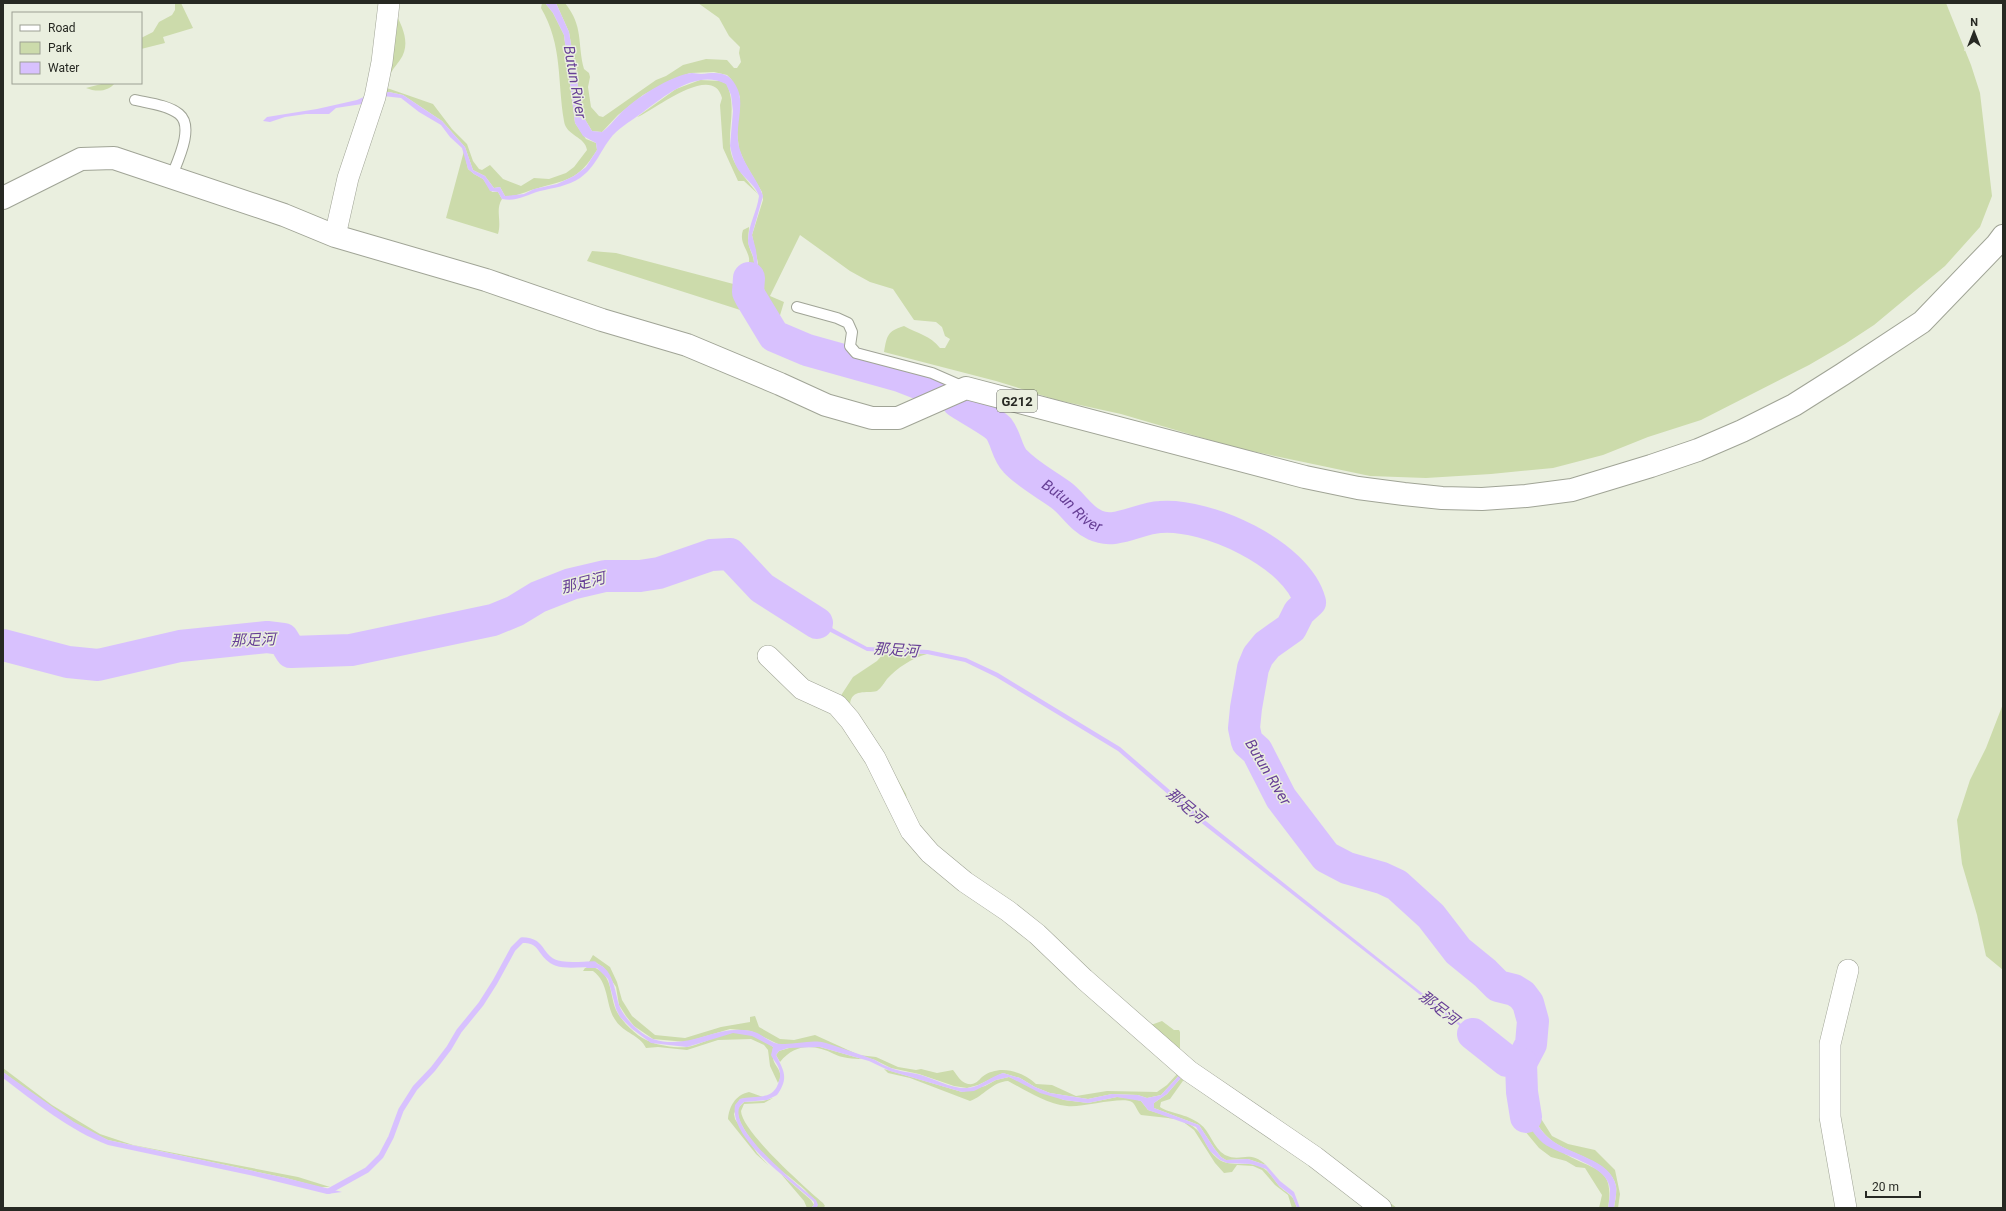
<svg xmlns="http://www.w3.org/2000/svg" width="2006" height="1211" font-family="Roboto,'Noto Sans SC',sans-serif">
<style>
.green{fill:#ccdbab}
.water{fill:#d8c1fe}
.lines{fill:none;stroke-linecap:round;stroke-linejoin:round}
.stream{stroke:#d8c1fe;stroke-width:5.5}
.river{stroke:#d8c1fe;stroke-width:32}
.lane-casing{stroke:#a0a496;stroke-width:12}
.street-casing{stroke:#a0a496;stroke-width:22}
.highway-casing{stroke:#a0a496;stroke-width:24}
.lane{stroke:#fff;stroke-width:10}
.street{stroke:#fff;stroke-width:21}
.highway{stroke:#fff;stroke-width:22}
.labels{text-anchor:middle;stroke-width:3;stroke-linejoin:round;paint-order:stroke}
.shield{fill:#eaefdf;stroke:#62645b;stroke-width:1}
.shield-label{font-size:13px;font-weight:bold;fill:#272923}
.water-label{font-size:15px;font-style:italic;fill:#673f96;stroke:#eaefdf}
</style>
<rect width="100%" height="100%" fill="#eaefdf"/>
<path class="green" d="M175 3H181L193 28 163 37 165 43 141 49V38L153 32 159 22 172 15 175 10Z
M542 3H545L553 13 564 35 575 123 586 139 596 143 597 150C577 182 567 179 535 189 524 192 517 197 505 196L500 187 494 188 485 176 473 170 465 147 442 121 403 95 389 92 380 93 395 12C403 28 411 44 400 60 392 71 389 73 387 88L433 104 452 129 467 144 473 161 479 169 482 170 490 165 503 179 521 186 534 178 549 179 566 173 574 167 587 150C585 136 566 136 564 121 557 80 563 46 541 8Z
M556 3H565C584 27 577 43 584 69L589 73 590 77 588 87 591 107 599 116 603 117 656 80 666 76 683 65 706 59 727 60 734 68H737L741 62 739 53 740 47 729 36 719 18 698 3H1946L1971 65 1980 93 1992 196 1980 227 1945 266 1874 325 1845 344 1809 365 1701 420 1648 437 1603 455 1553 468 1491 474 1426 478 1370 476 1237 448 1121 414 1057 400 996 381 884 352C887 336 887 331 904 326 918 334 930 335 940 348H945L950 339 945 336 942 327 936 322 914 320 893 289 870 282 850 271 800 235 770 296 784 302 778 322 766 318 754 301 750 291V280L756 272 758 263 752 235 763 200 762 192 745 163 739 149 737 132 740 97 731 79 727 75 714 72 690 73 671 80 643 95 618 115 602 132 592 131 583 116 569 32Z
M700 80 720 81 727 84C736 107 729 122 730 146 731 165 747 179 758 194L744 181H738L723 148 720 105 722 98C713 61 652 112 637 117L676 89Z
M105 83H115C108 92 96 92 86 88Z
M464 151 468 169 474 174 483 179 492 192H498L502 199C495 210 502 221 498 234L446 218Z
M749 227C749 231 748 236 748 239 748 249 755 256 754 266 753 271 748 275 747 279 742 295 753 304 759 316L587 261 592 251 616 253 741 286C745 278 750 267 749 258 747 248 739 242 743 230Z
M884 653 927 654C912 658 897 668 887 679 884 683 881 688 877 691 866 694 852 688 850 704L866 725 906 794 908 805 925 843 838 700 853 677 877 661Z
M2003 704V970L1986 956 1977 915 1962 864 1957 820 1970 780 1986 748Z
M593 955 610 967 617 982 622 1000 632 1016 655 1035 685 1038 721 1027 750 1022V1017L755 1016 759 1027 780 1039 794 1040 815 1035 859 1055 876 1057 898 1067 916 1070 921 1069 937 1073 953 1070C958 1076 960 1082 968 1084 975 1085 978 1081 982 1077 999 1064 1022 1071 1036 1084L1052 1085 1076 1096 1107 1091 1157 1092 1167 1085 1178 1073 1183 1071 1161 1095 1147 1098 1138 1095 1112 1094 1088 1099 1050 1093 1035 1087 1020 1078 1003 1073 978 1085 967 1088 954 1086 919 1074 891 1068 875 1060 818 1042 780 1045 751 1031 730 1029 686 1042 653 1039 634 1026 626 1016 619 1005 616 987 603 967 595 962H589Z
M593 967C613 974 609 993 616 1010 622 1022 638 1038 651 1042 660 1046 677 1048 687 1047 700 1045 712 1037 725 1034 741 1030 761 1037 773 1047 773 1050 772 1055 773 1058 774 1067 785 1071 778 1083L770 1066 768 1050 764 1045 751 1039 718 1040 687 1050 658 1047 646 1048C640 1035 624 1033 616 1021 605 1007 610 983 593 971H583L585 968Z
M1162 1021 1174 1030H1179L1180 1032V1053L1302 1141H1306L1397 1208H1390C1365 1190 1341 1171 1316 1154 1258 1115 1197 1078 1147 1029L1151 1025Z
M796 1046 820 1047 862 1059C854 1059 841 1058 834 1054 815 1044 795 1043 780 1062L776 1055 779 1051Z
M1512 1064 1520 1073C1519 1085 1520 1100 1523 1112 1525 1116 1562 1153 1567 1155 1595 1171 1615 1167 1608 1208H1599L1602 1195 1585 1168 1576 1167 1566 1161 1551 1157 1539 1148 1524 1130 1521 1124 1518 1106 1512 1086Z
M3 1068 52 1105 100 1134 133 1145 298 1177 330 1187H319L286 1178 108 1140C70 1124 36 1097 3 1072Z
M884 1069 962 1092 985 1086 996 1080 1009 1077 1064 1100 1088 1103 1117 1097 1130 1098 1141 1101 1148 1110 1177 1119 1141 1115C1137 1111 1136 1105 1132 1102 1122 1096 1082 1108 1067 1106 1046 1104 1027 1091 1008 1081 992 1082 984 1096 970 1101L910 1078 888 1073Z
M1185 1073V1078L1170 1099 1161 1102 1160 1107C1170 1114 1186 1113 1200 1124 1210 1131 1213 1148 1225 1155 1242 1163 1248 1149 1266 1165L1248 1159 1226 1160 1221 1157 1214 1148 1199 1125 1154 1108V1103L1167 1094Z
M1525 1078 1537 1091 1539 1101 1537 1105 1540 1117 1552 1136 1568 1144 1595 1150 1615 1170 1620 1194 1618 1208H1614C1615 1201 1617 1193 1616 1186 1611 1160 1568 1155 1550 1139 1533 1125 1525 1100 1525 1078Z
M749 1092 763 1097 740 1099 734 1114 735 1119 757 1153 768 1165 756 1154 728 1119C729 1107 735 1095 749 1092Z
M773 1098 764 1103 744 1104 741 1111C742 1132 805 1187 823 1203L825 1206 823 1208H816C816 1193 783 1174 773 1164 761 1152 735 1125 738 1108L744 1102 763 1101Z
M1182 1121C1208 1131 1200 1143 1217 1158 1228 1168 1246 1161 1259 1166 1270 1170 1273 1180 1280 1187 1290 1196 1293 1194 1297 1208H1292L1288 1195 1275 1185 1262 1170 1253 1166 1237 1165 1232 1172 1224 1173 1215 1163 1194 1130Z
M781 1174 811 1200 814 1205 811 1208H807L804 1201Z"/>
<path class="water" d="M545 3H556L569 32 583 116 592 131 602 132C609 127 613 121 619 115 632 100 673 74 692 73 695 73 698 74 701 74 719 72 730 71 738 90 745 108 733 130 740 150 745 167 758 180 763 196L752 235 756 250 758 267 751 277 750 284 752 296 766 318C753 314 743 294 746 280 748 274 754 270 754 264 754 253 748 248 748 241 748 225 757 212 759 196 756 187 747 180 741 173 735 167 732 155 730 146L733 111 731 95 726 84C696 69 665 96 642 113 632 120 622 126 613 135 601 149 596 167 580 178 568 186 553 188 540 191 526 195 517 202 502 199L498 192 490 191 483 179 474 174 468 169 462 148 450 137 441 125 419 112 401 98 383 96 380 93 389 92 403 95 442 121 465 147 473 170 485 176 494 188 500 187 505 196 524 194 534 189 557 184 574 176 586 167 597 150 596 143 583 136 575 123 564 35 553 13Z
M366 96 362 104 336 108 329 114H306L285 117 270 122 263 121 267 117 317 109 357 100Z
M781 598 799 610 867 647 928 650 966 658 998 673 1120 747 1202 818 1510 1063 1503 1060 1199 821 1118 751 996 677 965 662 927 654 867 651 796 614 780 603Z
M589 962C613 963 614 988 619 1005 624 1018 640 1034 653 1039 690 1051 714 1024 751 1031 762 1033 770 1044 781 1044 797 1045 810 1039 826 1043 842 1048 859 1054 875 1060 880 1063 885 1066 891 1068 900 1072 911 1072 921 1075 935 1079 952 1089 967 1088 981 1087 991 1076 1003 1073L1020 1078 1035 1087 1050 1093 1088 1099 1112 1094 1138 1095 1147 1098 1161 1095 1183 1071 1185 1073 1167 1094 1154 1103V1108L1199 1125 1214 1148 1221 1157 1226 1160 1248 1159 1266 1165 1280 1181 1294 1192 1300 1208H1297L1292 1196 1279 1186 1266 1169 1251 1164 1227 1163 1220 1160 1210 1151 1196 1127 1148 1110 1141 1101 1117 1097 1088 1103 1064 1100 1040 1093 1009 1077 996 1080 974 1091 962 1092 890 1071 869 1061 820 1047 788 1048 779 1051 776 1055C784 1071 789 1078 777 1095L767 1100 744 1102C716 1121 802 1188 816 1200L818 1205 817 1207 811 1208 814 1205V1202C792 1181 729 1140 735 1105L740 1099C754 1095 772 1101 778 1084 780 1078 781 1075 779 1069 778 1064 773 1060 771 1055L773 1047 752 1036 733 1033 687 1047 651 1043 632 1029 620 1017 616 1009 608 979 597 968H586Z
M3 1072 74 1122 108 1140 286 1178 342 1192 327 1194 254 1176 108 1145C69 1130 36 1103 3 1078Z
M1520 1073 1525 1078C1525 1100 1533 1125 1550 1139 1569 1155 1611 1159 1616 1186 1617 1193 1615 1201 1614 1208H1608C1609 1202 1610 1196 1610 1190 1609 1164 1560 1156 1543 1143 1523 1126 1519 1098 1520 1073Z"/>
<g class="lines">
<path class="stream" d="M329 1191 367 1170 381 1156 391 1137 401 1110 415 1088 433 1069 449 1048 459 1031 481 1004 495 982 513 949 522 940C543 940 539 955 554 962 564 967 582 964 594 964"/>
<g class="river">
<path d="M749 278 748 292 751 298 774 336 807 350 900 376 936 390"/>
<path id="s1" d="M958 402C967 408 993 422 999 429 1006 438 1007 453 1015 461 1028 475 1046 484 1061 495 1073 504 1081 519 1095 525 1115 535 1139 518 1160 517 1207 513 1297 554 1310 602L1299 612 1291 628 1267 645 1258 656 1253 668 1246 708 1244 728 1247 742 1257 751 1281 798 1326 857 1347 868 1382 878 1397 885 1431 916 1458 951 1485 973 1498 986 1514 990 1522 995 1528 1003 1533 1021 1531 1044 1521 1063"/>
<path d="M3 645 68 662 98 665 180 646 267 637 283 639 291 652 351 650 493 620 515 611 538 597 571 584 605 576H640L659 573 711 555 730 554 762 588 817 623"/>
<path d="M1473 1034 1507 1061 1521 1063 1522 1092 1526 1117"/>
</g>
<defs>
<path id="lane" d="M135 100C148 103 168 105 179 114 195 127 177 162 171 178
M797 307 837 318 848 323 852 332 850 346 856 353 932 373 964 387"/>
<path id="street" d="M335 236 348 178 375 97 382 62 389 3
M768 656 802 689 837 705 850 720 875 758 911 831 930 853 965 882 1008 911 1037 934 1084 979 1189 1071 1315 1157 1381 1208
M1846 1208 1830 1117V1044L1848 970"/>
<path id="highway" d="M3 198 81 159 114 158 284 215 335 236 486 280 602 320 687 345 780 384 826 405 872 418H898L966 388 1305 477 1358 488 1404 494 1442 498 1482 499 1526 496 1572 490 1651 466 1698 450 1742 431 1794 405 1843 374 1922 322 1997 244 2003 236"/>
</defs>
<use href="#lane" class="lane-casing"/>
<use href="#street" class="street-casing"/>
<use href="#highway" class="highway-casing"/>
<use href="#lane" class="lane"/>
<use href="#street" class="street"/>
<use href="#highway" class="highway"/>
</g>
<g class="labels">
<rect class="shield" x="997" y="390" width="40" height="22" rx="3"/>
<g class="shield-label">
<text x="1017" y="406">G212</text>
</g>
<g class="water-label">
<text transform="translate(575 82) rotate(80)" y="5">Butun River</text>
<text dy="5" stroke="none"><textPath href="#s1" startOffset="158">Butun River</textPath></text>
<text transform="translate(583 583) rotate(-14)" y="5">那足河</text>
<text transform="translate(253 640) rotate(-2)" y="5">那足河</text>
<text transform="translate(896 650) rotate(4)" y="5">那足河</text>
<text transform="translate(1268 772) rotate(59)" y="5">Butun River</text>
<text transform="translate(1186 806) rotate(40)" y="5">那足河</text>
<text transform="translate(1439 1008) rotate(38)" y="5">那足河</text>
</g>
</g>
<rect width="2006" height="1211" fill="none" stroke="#272923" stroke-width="8"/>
<rect x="12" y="12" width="130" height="72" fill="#eaefdf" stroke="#9ca094"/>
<rect x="20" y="25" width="20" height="6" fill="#ffffff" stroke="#9ca094"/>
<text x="48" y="32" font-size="12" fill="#272923">Road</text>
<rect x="20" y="42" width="20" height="12" fill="#ccdbab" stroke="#9ca094"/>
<text x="48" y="52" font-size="12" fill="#272923">Park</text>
<rect x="20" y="62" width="20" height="12" fill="#d8c1fe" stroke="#9ca094"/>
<text x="48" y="72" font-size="12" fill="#272923">Water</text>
<g transform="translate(1974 32)" stroke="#eaefdf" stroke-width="3" paint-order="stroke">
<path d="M0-3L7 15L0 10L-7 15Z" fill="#272923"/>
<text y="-6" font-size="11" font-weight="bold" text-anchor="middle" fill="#272923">N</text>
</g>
<path d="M1866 1191v6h54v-6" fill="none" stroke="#272923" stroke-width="2"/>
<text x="1872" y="1191" font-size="12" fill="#272923" stroke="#eaefdf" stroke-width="3" paint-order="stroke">20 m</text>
</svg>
